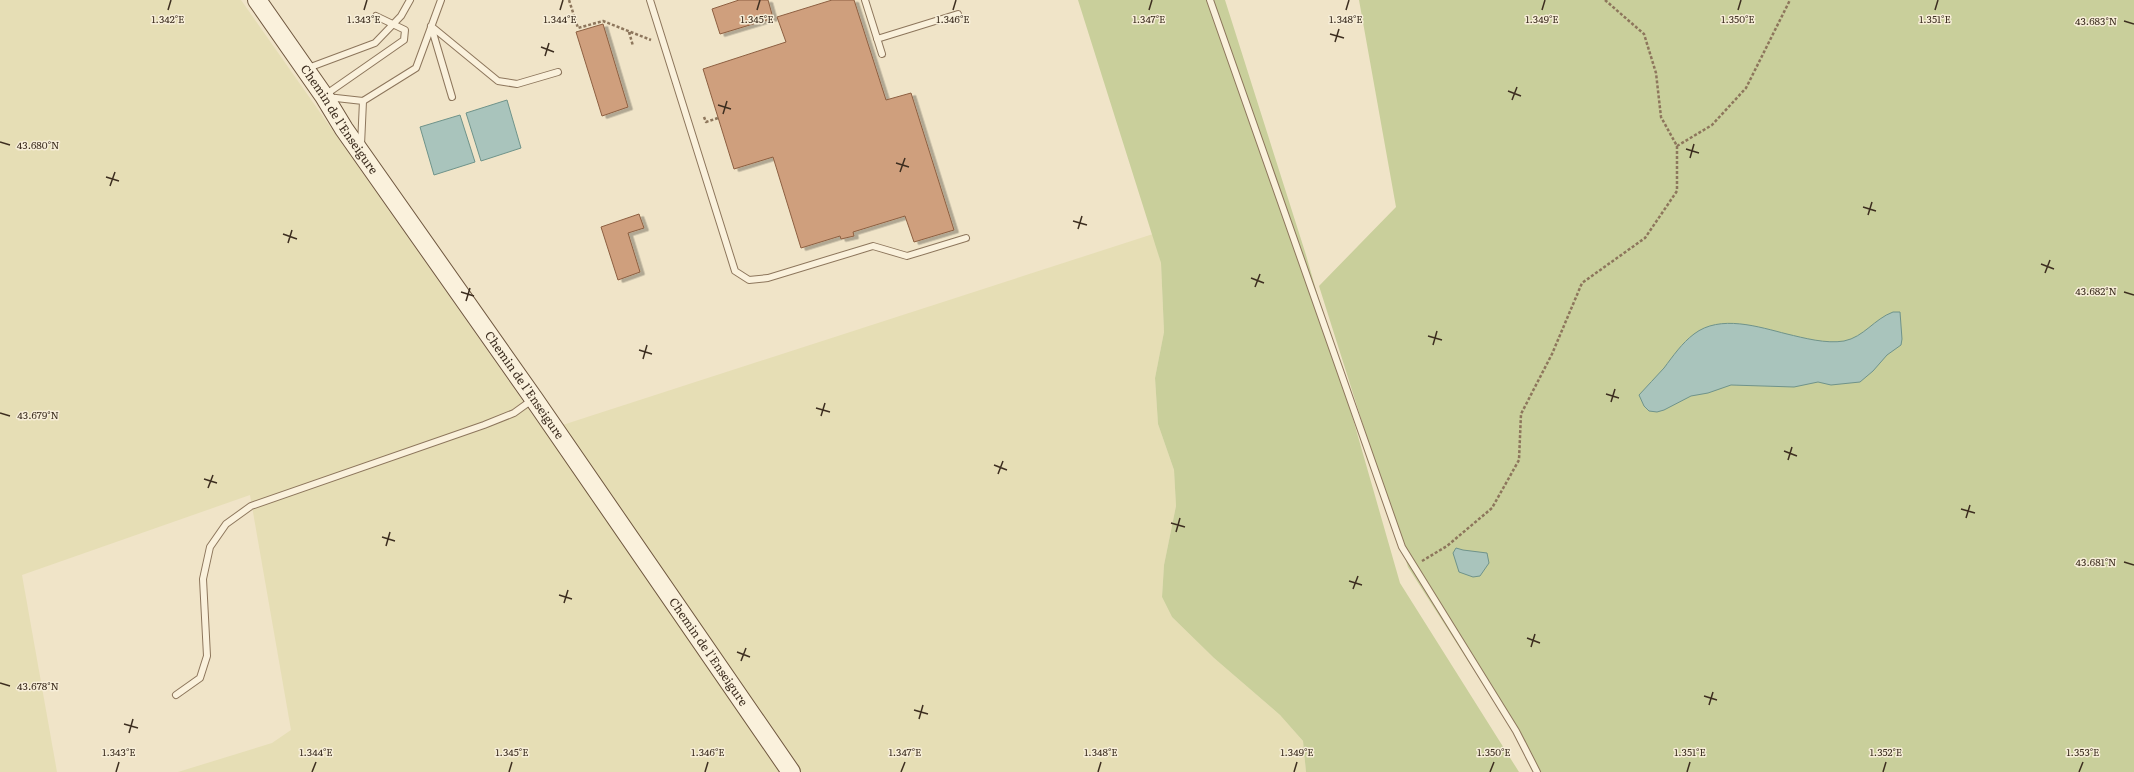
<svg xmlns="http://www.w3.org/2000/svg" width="2134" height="772" font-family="Literata,serif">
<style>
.farmland{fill:#e6deb5}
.green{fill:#c9cf9b}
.water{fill:#a9c4bc;stroke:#6f938a}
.building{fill:#cf9f7d;stroke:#8d5f41;filter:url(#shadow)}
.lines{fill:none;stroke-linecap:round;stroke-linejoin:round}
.lane-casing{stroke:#8d765c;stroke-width:8}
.secondary-casing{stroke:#6f573f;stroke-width:20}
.path{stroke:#8d765c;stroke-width:2.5;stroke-dasharray:3 2;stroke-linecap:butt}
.lane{stroke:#faf1dc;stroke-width:6}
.secondary{stroke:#faf1dc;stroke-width:18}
.ticks{fill:none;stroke:#3d2e20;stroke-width:1.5}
.labels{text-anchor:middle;stroke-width:3;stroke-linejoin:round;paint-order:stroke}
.street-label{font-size:12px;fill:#3d2e20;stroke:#f7eed8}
.ticks-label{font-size:10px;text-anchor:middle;fill:#3d2e20;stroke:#f7eed8;stroke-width:3;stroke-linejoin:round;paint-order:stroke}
</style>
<defs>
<filter id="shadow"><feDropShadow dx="4.5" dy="2.5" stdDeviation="0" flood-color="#0004"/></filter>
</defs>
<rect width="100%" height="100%" fill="#f0e4c8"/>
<path class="farmland" d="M0 0H241L544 431 1153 234 1161 263 1164 332 1155 378 1158 424 1174 470 1176 506 1164 565 1162 597 1172 617 1214 658 1280 715 1303 741 1306 772H178L272 743 291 730 250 495 22 575 57 772H0Z"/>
<path class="green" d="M1078 0H1225L1306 255 1400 583 1519 772H1306L1303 741 1280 715 1214 658 1172 617 1162 597 1164 565 1176 506 1174 470 1158 424 1155 378 1164 332 1161 263Z
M1359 0H2134V772H1539L1408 567 1319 286 1396 207Z"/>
<path class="water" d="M507 100 521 148 481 161 466 113Z
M460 115 475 162 434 175 420 127Z
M1893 312H1900L1902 339 1901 345 1887 355 1873 371 1860 382 1831 385 1818 382 1794 387 1731 385 1708 393 1691 396 1664 410 1657 412 1649 411 1644 406 1639 395C1647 386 1656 377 1664 368 1673 356 1682 343 1694 334 1720 314 1759 327 1787 334 1804 338 1826 344 1844 341 1864 337 1874 319 1893 312Z
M1456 548 1463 550 1487 553 1489 563 1480 576 1473 577 1459 572 1453 553Z"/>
<path class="building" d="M739 0H768L773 18 720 34 712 9Z
M832 0H854L886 100 911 93 954 230 914 242 905 216 853 232 854 236 841 239 840 236 801 248 773 157 734 169 703 69 786 42 777 17Z
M603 24 628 107 602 116 576 32Z
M639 214 644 228 628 233 640 272 618 280 601 227Z"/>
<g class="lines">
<defs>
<path id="lane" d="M650 0 735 271 749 280 768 278 873 246 907 256 966 238
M865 0 882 54
M1210 0 1402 547 1516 731 1537 772
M431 26 498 81 517 84 558 72
M431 26 452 97
M877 39 958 14
M308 68 375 43 401 16 410 0
M325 95 404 40 405 30 376 16
M327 97 363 101 416 68 441 0
M361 145 363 101
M176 695 200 678 207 656 203 579 210 547 226 524 251 506 484 425 514 413 532 400"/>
<g id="secondary">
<path id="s1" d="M257 0 324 96 344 129 534 399 791 772"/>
</g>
</defs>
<use href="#lane" class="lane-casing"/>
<use href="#secondary" class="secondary-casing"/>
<path class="path" d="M569 0 578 28 603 21 651 40
M629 32 633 46
M704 117 706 122 718 118
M1677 146 1712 125 1746 88 1790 0
M1422 561 1447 546 1492 508 1519 460 1521 414 1552 354 1582 283 1645 238 1677 191V146L1661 117 1656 73 1644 34 1605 0"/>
<use href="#lane" class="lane"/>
<use href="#secondary" class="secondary"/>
</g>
<path class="ticks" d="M168 10 171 0M364 10 367 0M560 10 563 0M757 10 760 0M953 10 956 0M1149 10 1152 0M1346 10 1349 0M1542 10 1545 0M1738 10 1741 0M1935 10 1938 0M2124 21 2134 24M1330 34 1344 38M1335 42 1339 29M541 47 554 52M545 56 549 43M1508 91 1521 96M1512 100 1517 87M718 105 731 109M723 114 727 101M0 142 10 145M1686 149 1699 153M1690 158 1694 144M896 163 909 167M900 172 905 158M106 177 119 181M110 186 115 172M1863 207 1876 211M1868 215 1872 202M1073 221 1087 225M1078 229 1082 216M283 234 297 239M288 243 292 230M2041 264 2054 269M2045 273 2050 260M1251 278 1264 283M1255 287 1260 274M461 292 474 296M2124 292 2134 295M466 301 470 288M1428 336 1442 340M1433 345 1437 331M639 350 652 354M643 359 647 345M1606 394 1619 398M1611 402 1615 389M816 408 830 412M0 413 10 416M821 416 825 403M1784 451 1797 456M1788 460 1792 447M994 465 1007 470M998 474 1003 461M204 479 217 483M208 488 213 475M1961 509 1975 513M1966 518 1970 505M1171 523 1185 527M1176 532 1180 518M382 537 395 541M386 546 390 532M2124 562 2134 565M1349 581 1362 585M1353 589 1358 576M559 595 572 599M564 603 568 590M1527 638 1540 643M1531 647 1535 634M737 652 750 657M741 661 746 648M0 683 10 686M1704 696 1717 700M1709 705 1713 692M914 710 928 714M919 719 923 705M124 724 138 728M129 733 133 719M116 772 119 762M312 772 316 762M509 772 512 762M705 772 708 762M901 772 905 762M1098 772 1101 762M1294 772 1297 762M1490 772 1494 762M1687 772 1690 762M1883 772 1886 762M2079 772 2083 762"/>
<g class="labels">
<g class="street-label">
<text dy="4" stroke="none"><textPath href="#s1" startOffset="145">Chemin de l'Enseigure</textPath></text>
<text dy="4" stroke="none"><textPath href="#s1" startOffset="469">Chemin de l'Enseigure</textPath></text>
<text dy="4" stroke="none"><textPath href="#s1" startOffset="793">Chemin de l'Enseigure</textPath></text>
</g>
</g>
<g class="ticks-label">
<text x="168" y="23">1.342°E</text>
<text x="364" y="23">1.343°E</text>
<text x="560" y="23">1.344°E</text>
<text x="757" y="23">1.345°E</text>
<text x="953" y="23">1.346°E</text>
<text x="1149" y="23">1.347°E</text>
<text x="1346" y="23">1.348°E</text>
<text x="1542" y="23">1.349°E</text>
<text x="1738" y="23">1.350°E</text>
<text x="1935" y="23">1.351°E</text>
<text x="2096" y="25">43.683°N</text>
<text x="38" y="149">43.680°N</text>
<text x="2096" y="295">43.682°N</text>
<text x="38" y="419">43.679°N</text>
<text x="2096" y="566">43.681°N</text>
<text x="38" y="690">43.678°N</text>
<text x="119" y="756">1.343°E</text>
<text x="316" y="756">1.344°E</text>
<text x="512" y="756">1.345°E</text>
<text x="708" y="756">1.346°E</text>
<text x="905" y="756">1.347°E</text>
<text x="1101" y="756">1.348°E</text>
<text x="1297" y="756">1.349°E</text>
<text x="1494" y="756">1.350°E</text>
<text x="1690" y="756">1.351°E</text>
<text x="1886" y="756">1.352°E</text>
<text x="2083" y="756">1.353°E</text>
</g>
</svg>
